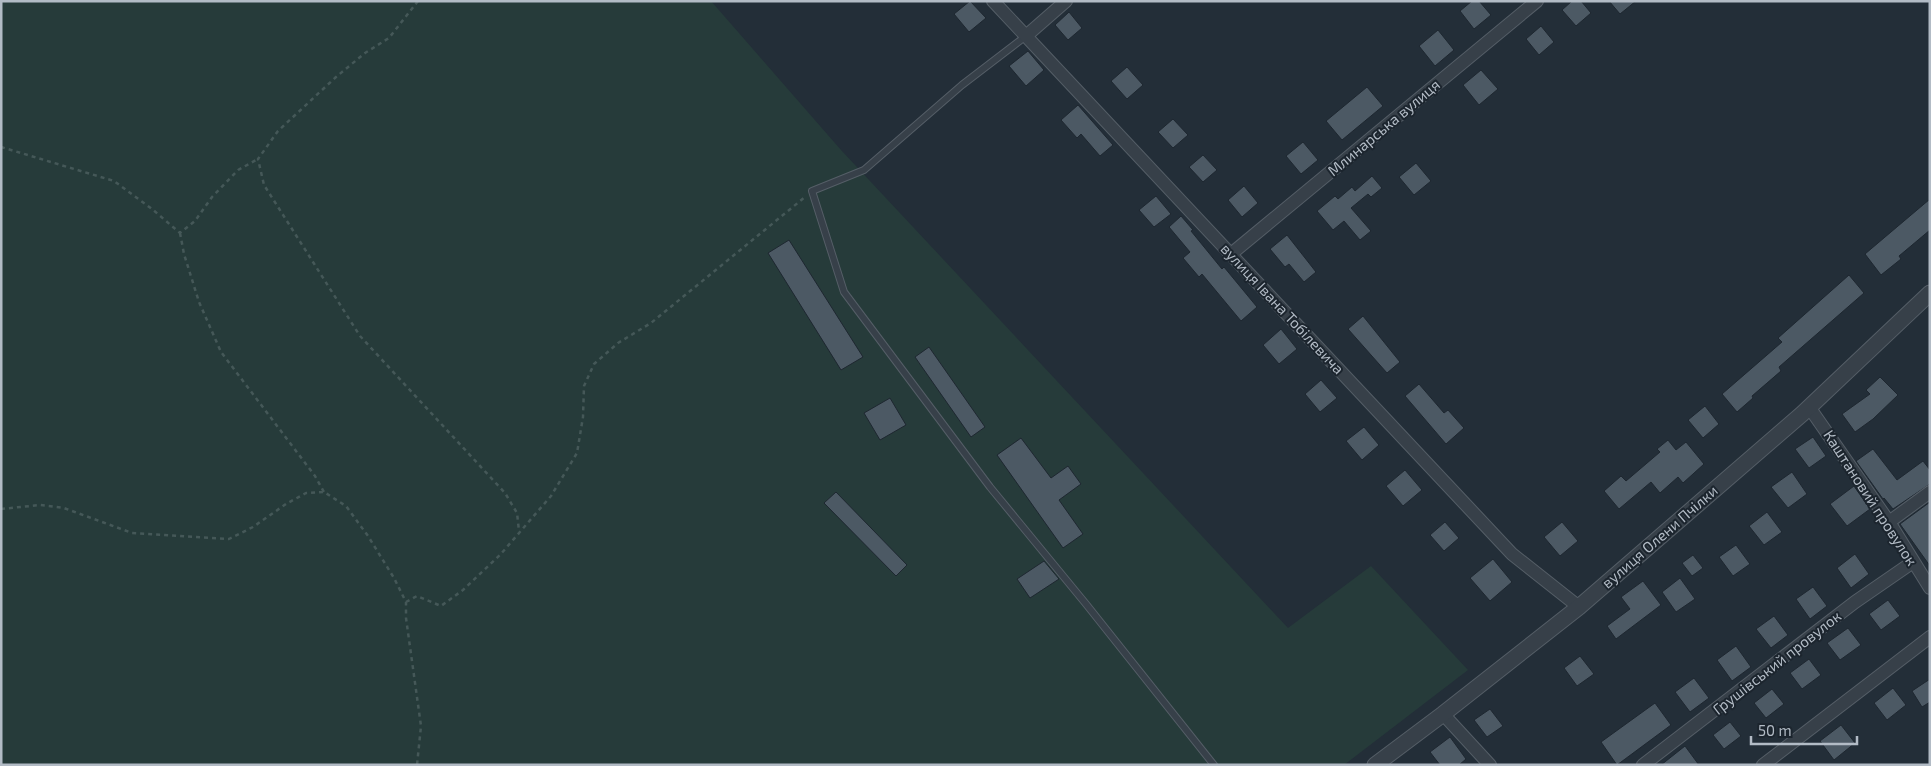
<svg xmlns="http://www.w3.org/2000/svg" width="1931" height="766" font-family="'Exo 2',sans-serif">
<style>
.green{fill:#263b3a}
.building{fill:#4c5964;stroke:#1e2730}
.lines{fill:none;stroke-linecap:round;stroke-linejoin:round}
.service-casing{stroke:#555e67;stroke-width:8}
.minor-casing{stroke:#555e67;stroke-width:14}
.tertiary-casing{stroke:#555e67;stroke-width:17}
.path{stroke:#455858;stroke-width:2.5;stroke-dasharray:4 4;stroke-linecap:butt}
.service{stroke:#374049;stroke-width:6}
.minor{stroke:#374049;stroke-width:12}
.tertiary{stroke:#374049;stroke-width:15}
.labels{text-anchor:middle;stroke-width:4;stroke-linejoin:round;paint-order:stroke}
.street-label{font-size:15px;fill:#b2bbc5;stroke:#1c252e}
</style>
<rect width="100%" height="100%" fill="#232e38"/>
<path class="green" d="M1 1H711L841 150 1288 628 1371 566 1468 670 1344 765H1Z"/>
<path class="building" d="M970 1 986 18 969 32 954 14Z
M1472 1H1479L1491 15 1474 29 1460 11Z
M1572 1H1581L1591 13 1576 26 1562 10Z
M1609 1H1636L1620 14Z
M1069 12 1082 28 1068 40 1055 25Z
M1541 26 1554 42 1539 55 1526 39Z
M1438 30 1454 50 1435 66 1419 46Z
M1028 51 1044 70 1026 86 1009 66Z
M1127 67 1143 85 1127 99 1111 81Z
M1481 70 1498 89 1479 105 1463 85Z
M1367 87 1383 106 1342 140 1326 121Z
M1078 105 1113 145 1100 156 1081 134 1077 138 1061 120Z
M1173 119 1188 135 1173 148 1158 132Z
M1303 142 1318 160 1301 174 1286 156Z
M1203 155 1217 170 1203 182 1189 167Z
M1416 163 1431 181 1414 195 1399 177Z
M1372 176 1382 188 1371 197 1368 194 1351 208 1371 231 1360 240 1344 221 1333 230 1317 211 1335 196 1338 199 1352 187 1355 191Z
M1244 186 1258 203 1242 217 1228 200Z
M1156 196 1171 214 1154 227 1139 210Z
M1930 199V230L1899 256 1901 259 1881 275 1865 254Z
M1181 216 1193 230 1191 231 1222 269 1224 267 1257 307 1241 321 1202 274 1199 277 1183 258 1190 252 1169 227Z
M1287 235 1316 272 1304 282 1289 264 1285 267 1270 249Z
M789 240 863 357 841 370 768 253Z
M1849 275 1864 293 1779 367 1781 371 1752 396 1753 398 1737 412 1722 394 1782 342 1778 338Z
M1363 316 1400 362 1387 373 1348 329Z
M1281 329 1297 349 1279 364 1263 345Z
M929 347 985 427 971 437 915 357Z
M1880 377 1898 395 1873 419 1855 432 1842 414 1870 394 1866 390Z
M1321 380 1337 398 1320 412 1305 394Z
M1419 384 1444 413 1448 410 1464 428 1446 444 1405 396Z
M890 398 906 425 880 440 864 413Z
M1705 406 1719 424 1703 438 1688 420Z
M1364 427 1379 445 1362 460 1346 441Z
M1813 437 1826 456 1809 468 1795 449Z
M1021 438 1051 478 1068 466 1081 484 1059 500 1083 534 1063 548 997 455Z
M1668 440 1676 450 1686 442 1704 464 1683 483 1678 477 1660 493 1651 482 1619 509 1604 491 1621 476 1626 481 1660 452 1657 449Z
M1873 449 1897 480 1923 461 1930 470V484L1893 509 1884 498 1883 499 1856 461Z
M1405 470 1422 490 1403 506 1386 486Z
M1792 472 1807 494 1788 508 1771 487Z
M1854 486 1870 509 1847 526 1830 504Z
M836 492 907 565 896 576 824 503Z
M1930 502V566L1900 524Z
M1767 512 1782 532 1764 545 1749 526Z
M1445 522 1459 538 1444 551 1430 535Z
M1562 522 1578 541 1560 556 1544 537Z
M1736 545 1750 564 1733 576 1719 557Z
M1855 554 1869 574 1851 588 1837 568Z
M1693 555 1703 568 1692 576 1682 563Z
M1493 559 1512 582 1490 601 1470 578Z
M1044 561 1059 579 1030 598 1017 579Z
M1680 578 1695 599 1676 612 1662 592Z
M1643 581 1661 605 1616 639 1607 626 1630 609 1621 597Z
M1813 587 1827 606 1810 619 1796 599Z
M1888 600 1900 616 1881 630 1869 614Z
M1774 616 1788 635 1771 648 1756 629Z
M1848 628 1861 645 1840 660 1827 643Z
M1736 646 1751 667 1732 681 1717 660Z
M1580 656 1594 674 1577 686 1564 668Z
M1809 659 1821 675 1802 689 1790 673Z
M1694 678 1709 698 1690 712 1675 692Z
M1930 679V702L1922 707 1912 691Z
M1893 688 1906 705 1887 720 1874 703Z
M1772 689 1784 704 1766 718 1754 703Z
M1655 703 1671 725 1617 765 1601 742Z
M1490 709 1503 726 1487 737 1474 720Z
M1730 722 1741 736 1724 749 1713 735Z
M1841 725 1855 743 1834 760 1820 741Z
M1450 737 1466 759 1459 765H1440L1430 752Z
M1685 746 1699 765H1661Z"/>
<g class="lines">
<defs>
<path id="service" d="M1026 36 962 85 864 170 812 191 844 292 990 487 1086 604 1214 765"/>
<path id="minor" d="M993 1 1512 554 1579 607
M1026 36 1066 1
M1231 254 1537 1
M1809 407 1889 522 1930 588
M1889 522 1930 492
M1443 714 1490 765
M1643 765 1855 602 1913 562
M1763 765 1930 637"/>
<path id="tertiary" d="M1375 765 1443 714 1579 607 1802 414 1930 293"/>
</defs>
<use href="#service" class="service-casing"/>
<use href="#minor" class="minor-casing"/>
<use href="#tertiary" class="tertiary-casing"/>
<path class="path" d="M418 1 389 38 365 53 336 77 278 131 258 159 264 185 360 336 505 493 517 513 519 531
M1 147 114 181 152 209 180 233 195 221 212 197 238 170 258 159
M180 233 184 254 199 302 221 352 315 476 324 492
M1 509 40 505 64 508 132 533 229 539 253 527 286 504 306 493 324 492 346 506 368 536 394 578 406 602V618L421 726 417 765
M406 602 417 596 441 606 463 590 500 555 551 496 577 453 583 417 584 386 594 364 618 343 651 323 805 197"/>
<use href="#service" class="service"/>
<use href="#minor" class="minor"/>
<use href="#tertiary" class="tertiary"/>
</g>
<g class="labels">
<g class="street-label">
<text transform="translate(1384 128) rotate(-40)" y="5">Млинарська вулиця</text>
<text transform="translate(1282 309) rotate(47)" y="5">вулиця Івана Тобілевича</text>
<text transform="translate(1870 498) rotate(57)" y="5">Каштановий провулок</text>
<text transform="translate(1660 537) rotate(-41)" y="5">вулиця Олени Пчілки</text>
<text transform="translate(1777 663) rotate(-38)" y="5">Грушівський провулок</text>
</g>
</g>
<rect width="1931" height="766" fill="none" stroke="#b2bbc5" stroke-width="5"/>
<path d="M1751 736v8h106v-8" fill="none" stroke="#b2bbc5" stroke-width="2.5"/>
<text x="1758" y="736" font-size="15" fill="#b2bbc5" stroke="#1c252e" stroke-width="4" paint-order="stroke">50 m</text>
</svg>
